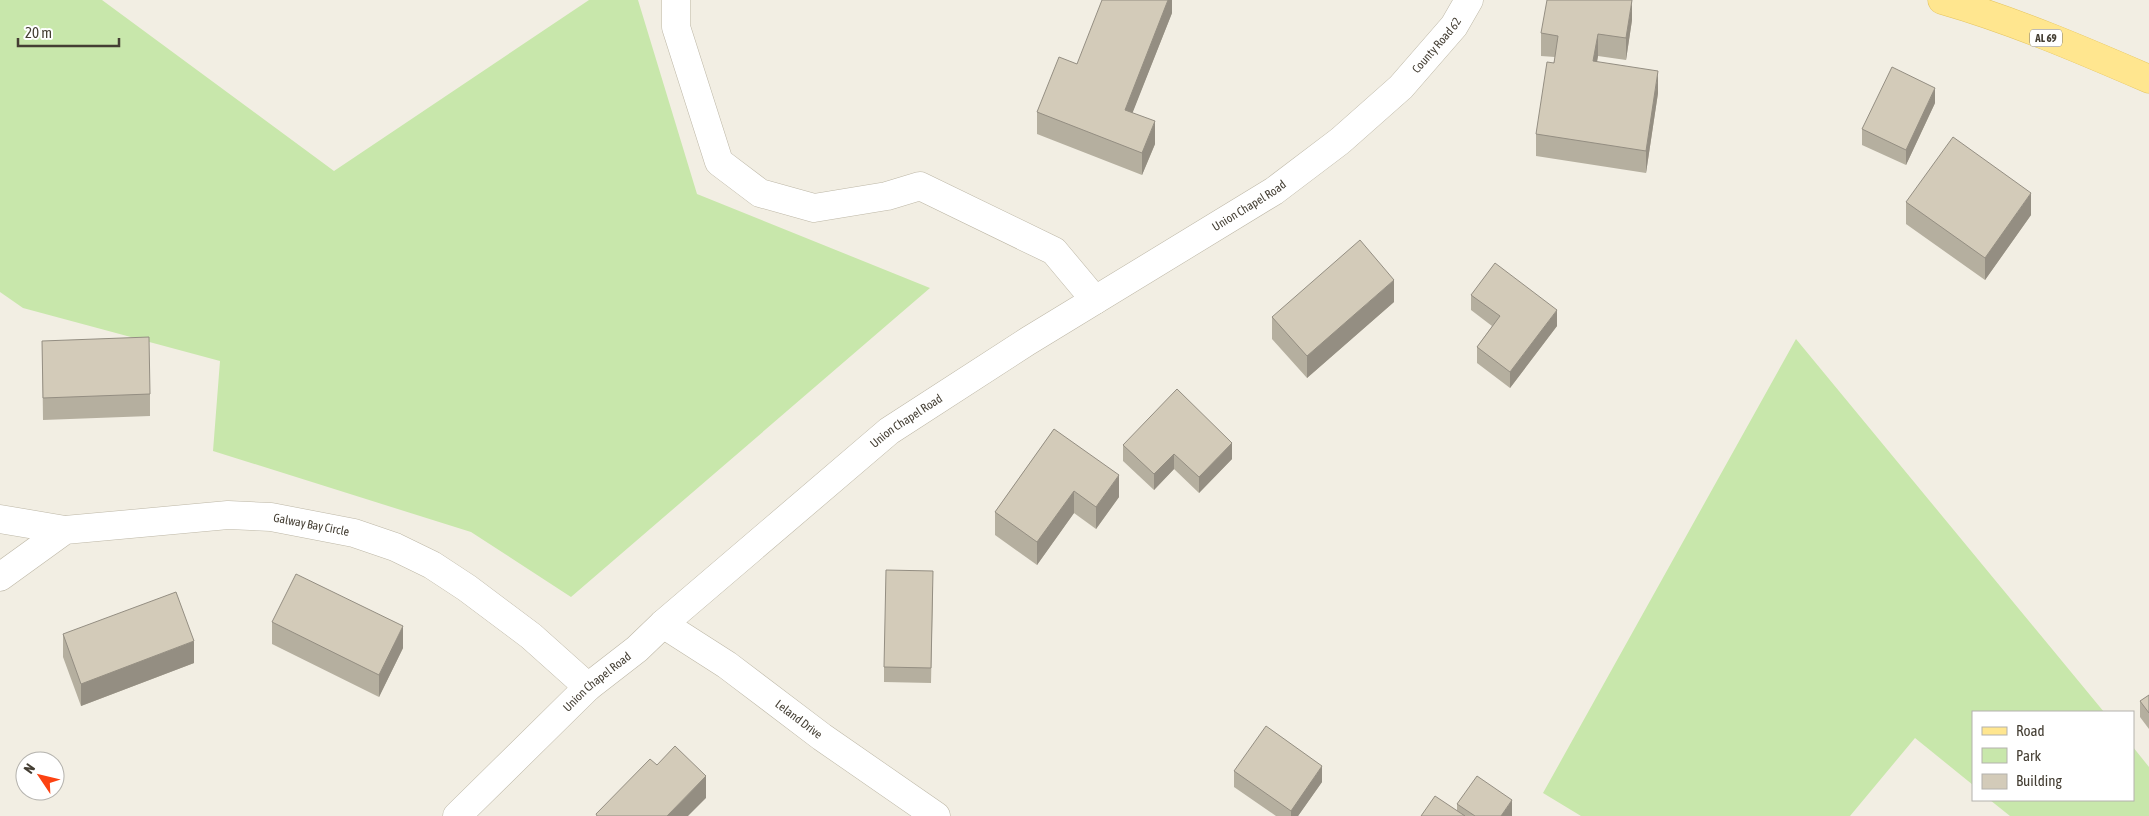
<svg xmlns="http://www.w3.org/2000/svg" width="2149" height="816" font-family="'Asap Condensed',sans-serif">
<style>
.green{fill:#c8e7ab}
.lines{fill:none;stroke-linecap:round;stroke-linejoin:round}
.minor-casing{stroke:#bdb7a6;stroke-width:29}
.major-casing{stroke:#e4c45f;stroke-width:29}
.minor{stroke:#fff;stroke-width:28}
.major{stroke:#ffe68f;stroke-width:28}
.wall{fill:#b5af9f}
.shaded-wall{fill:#948e82}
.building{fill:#d3cbb9;stroke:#948e82}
.labels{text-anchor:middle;stroke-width:4.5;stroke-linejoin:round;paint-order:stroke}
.shield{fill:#fff;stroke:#7c7870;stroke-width:1}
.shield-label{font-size:11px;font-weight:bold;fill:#443e33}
.street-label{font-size:12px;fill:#443e33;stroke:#fff}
</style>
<rect width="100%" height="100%" fill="#f2eee3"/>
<path class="green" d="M0 0H102L334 171 589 0H638L697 194 930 288 571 597 471 532 213 451 220 361 23 308 0 292Z
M1796 339 2104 712H1973V785L1915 738 1850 816H1581L1543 793Z
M2133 747 2149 767V816H2010L1990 800H2133Z"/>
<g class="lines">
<defs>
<g id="minor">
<path d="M676 0V27L719 162 760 193 814 208 887 196 920 186 1054 251 1095 300"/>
<path d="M0 519 65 530"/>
<path id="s1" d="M0 577 65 530 228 515 271 517 354 533 395 547 432 565 467 588 531 636 588 687"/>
<path id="s2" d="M663 624 727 665 822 737 936 816"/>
<path id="s3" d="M457 816 588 687 637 649 663 624 889 431 1028 341 1274 191 1340 141 1401 87 1454 26 1469 0"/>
</g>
<path id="major" d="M1942 0C2012 20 2082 50 2149 79"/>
</defs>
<use href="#minor" class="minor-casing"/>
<use href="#major" class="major-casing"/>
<use href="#minor" class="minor"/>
<use href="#major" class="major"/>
</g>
<path class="wall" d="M1172 0V13L1132 113 1155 144 1142 175 1037 134V112L1077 64Z
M1632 20 1626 60 1598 56 1597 62 1658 93 1646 173 1536 156V134L1555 57 1541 56V33Z
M1935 103 1906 165 1862 145V129Z
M1906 202 2031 215 1985 280 1906 224Z
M1471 295 1557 326 1510 388 1477 363V347L1492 326 1471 310Z
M1394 302 1307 378 1272 339V317Z
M42 341 150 394V416L43 420Z
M1054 429 1119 497 1096 529 1074 513 1037 565 995 535V512Z
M1123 445 1232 459 1199 493 1174 469 1154 490 1123 461Z
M933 586 931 683 884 682V667Z
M272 622 403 648 379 697 272 644Z
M63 634 194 663 81 706 63 657Z
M2149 695V729L2140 717V701Z
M1234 771 1322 782 1298 816H1276L1234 787Z
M1457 804 1512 816H1421L1457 811Z"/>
<path class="shaded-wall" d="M1168 0H1172V13L1125 132V110Z
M1632 0V20L1626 60V38Z
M1598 34V56L1593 83V61Z
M1658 71V93L1646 173V151Z
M1935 88V103L1906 165V150Z
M1155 121V144L1142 175V153Z
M2031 193V215L1985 280V258Z
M1394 280V302L1307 378V356Z
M1557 310V326L1510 388V372Z
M1232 443V459L1199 493V477Z
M1174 454V469L1154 490V474Z
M1119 475V497L1096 529V507Z
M1074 491V513L1037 565V542Z
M403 626V648L379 697V675Z
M194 641V663L81 706V684Z
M1322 766V782L1298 816H1291V811Z
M706 776V798L688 816H667Z
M1512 800V816H1501Z"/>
<path class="building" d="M1102 0H1168L1125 110 1155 121 1142 153 1037 112 1059 57 1077 64Z
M1547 0H1632L1626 38 1598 34 1593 61 1658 71 1646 151 1536 134 1547 62 1554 63 1558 36 1541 33Z
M1892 67 1935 88 1906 150 1862 129Z
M1953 137 2031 193 1985 258 1906 202Z
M1360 240 1394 280 1307 356 1272 317Z
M1495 263 1557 310 1510 372 1477 347 1500 316 1471 295Z
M149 337 150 394 43 398 42 341Z
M1177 389 1232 443 1199 477 1174 454 1154 474 1123 445Z
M1054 429 1119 475 1096 507 1074 491 1037 542 995 512Z
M886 570 933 571 931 668 884 667Z
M296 574 403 626 379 675 272 622Z
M176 592 194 641 81 684 63 634Z
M2149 695V713L2140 701Z
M1266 726 1322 766 1291 811 1234 771Z
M675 746 706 776 667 816H597L596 814 650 759 657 765Z
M1477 776 1512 800 1501 816H1475L1457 804Z
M1435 796 1465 816H1421Z"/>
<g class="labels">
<rect class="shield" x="2030" y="29.5" width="32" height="17" rx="4"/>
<g class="shield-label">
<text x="2046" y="42">AL 69</text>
</g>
<g class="street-label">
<text dy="4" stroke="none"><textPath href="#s3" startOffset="1252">County Road 62</textPath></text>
<text dy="4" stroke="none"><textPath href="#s3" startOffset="1004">Union Chapel Road</textPath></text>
<text dy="4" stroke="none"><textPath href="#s3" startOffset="599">Union Chapel Road</textPath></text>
<text dy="4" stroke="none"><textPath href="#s1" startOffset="328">Galway Bay Circle</textPath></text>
<text dy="4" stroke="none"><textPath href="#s3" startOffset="194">Union Chapel Road</textPath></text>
<text dy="4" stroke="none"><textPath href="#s2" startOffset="166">Leland Drive</textPath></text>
</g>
</g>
<rect x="1972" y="711" width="162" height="90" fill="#ffffff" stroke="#b4b2ad"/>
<rect x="1982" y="727" width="25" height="8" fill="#ffe68f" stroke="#b4b2ad"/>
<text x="2016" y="736" font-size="15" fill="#443e33">Road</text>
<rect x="1982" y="748" width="25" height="15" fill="#c8e7ab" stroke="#b4b2ad"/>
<text x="2016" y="761" font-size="15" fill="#443e33">Park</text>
<rect x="1982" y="774" width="25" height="15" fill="#d3cbb9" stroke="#b4b2ad"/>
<text x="2016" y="786" font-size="15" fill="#443e33">Building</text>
<g transform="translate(40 776) rotate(305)"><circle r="24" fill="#ffffff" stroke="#b4b2ad"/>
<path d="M0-4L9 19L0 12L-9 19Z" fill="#fc4211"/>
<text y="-8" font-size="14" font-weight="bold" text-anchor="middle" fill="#443e33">N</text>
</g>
<path d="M18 38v8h101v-8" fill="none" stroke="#443e33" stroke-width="2.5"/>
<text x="25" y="38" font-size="15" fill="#443e33" stroke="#ffffff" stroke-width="4" paint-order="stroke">20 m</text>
</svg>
